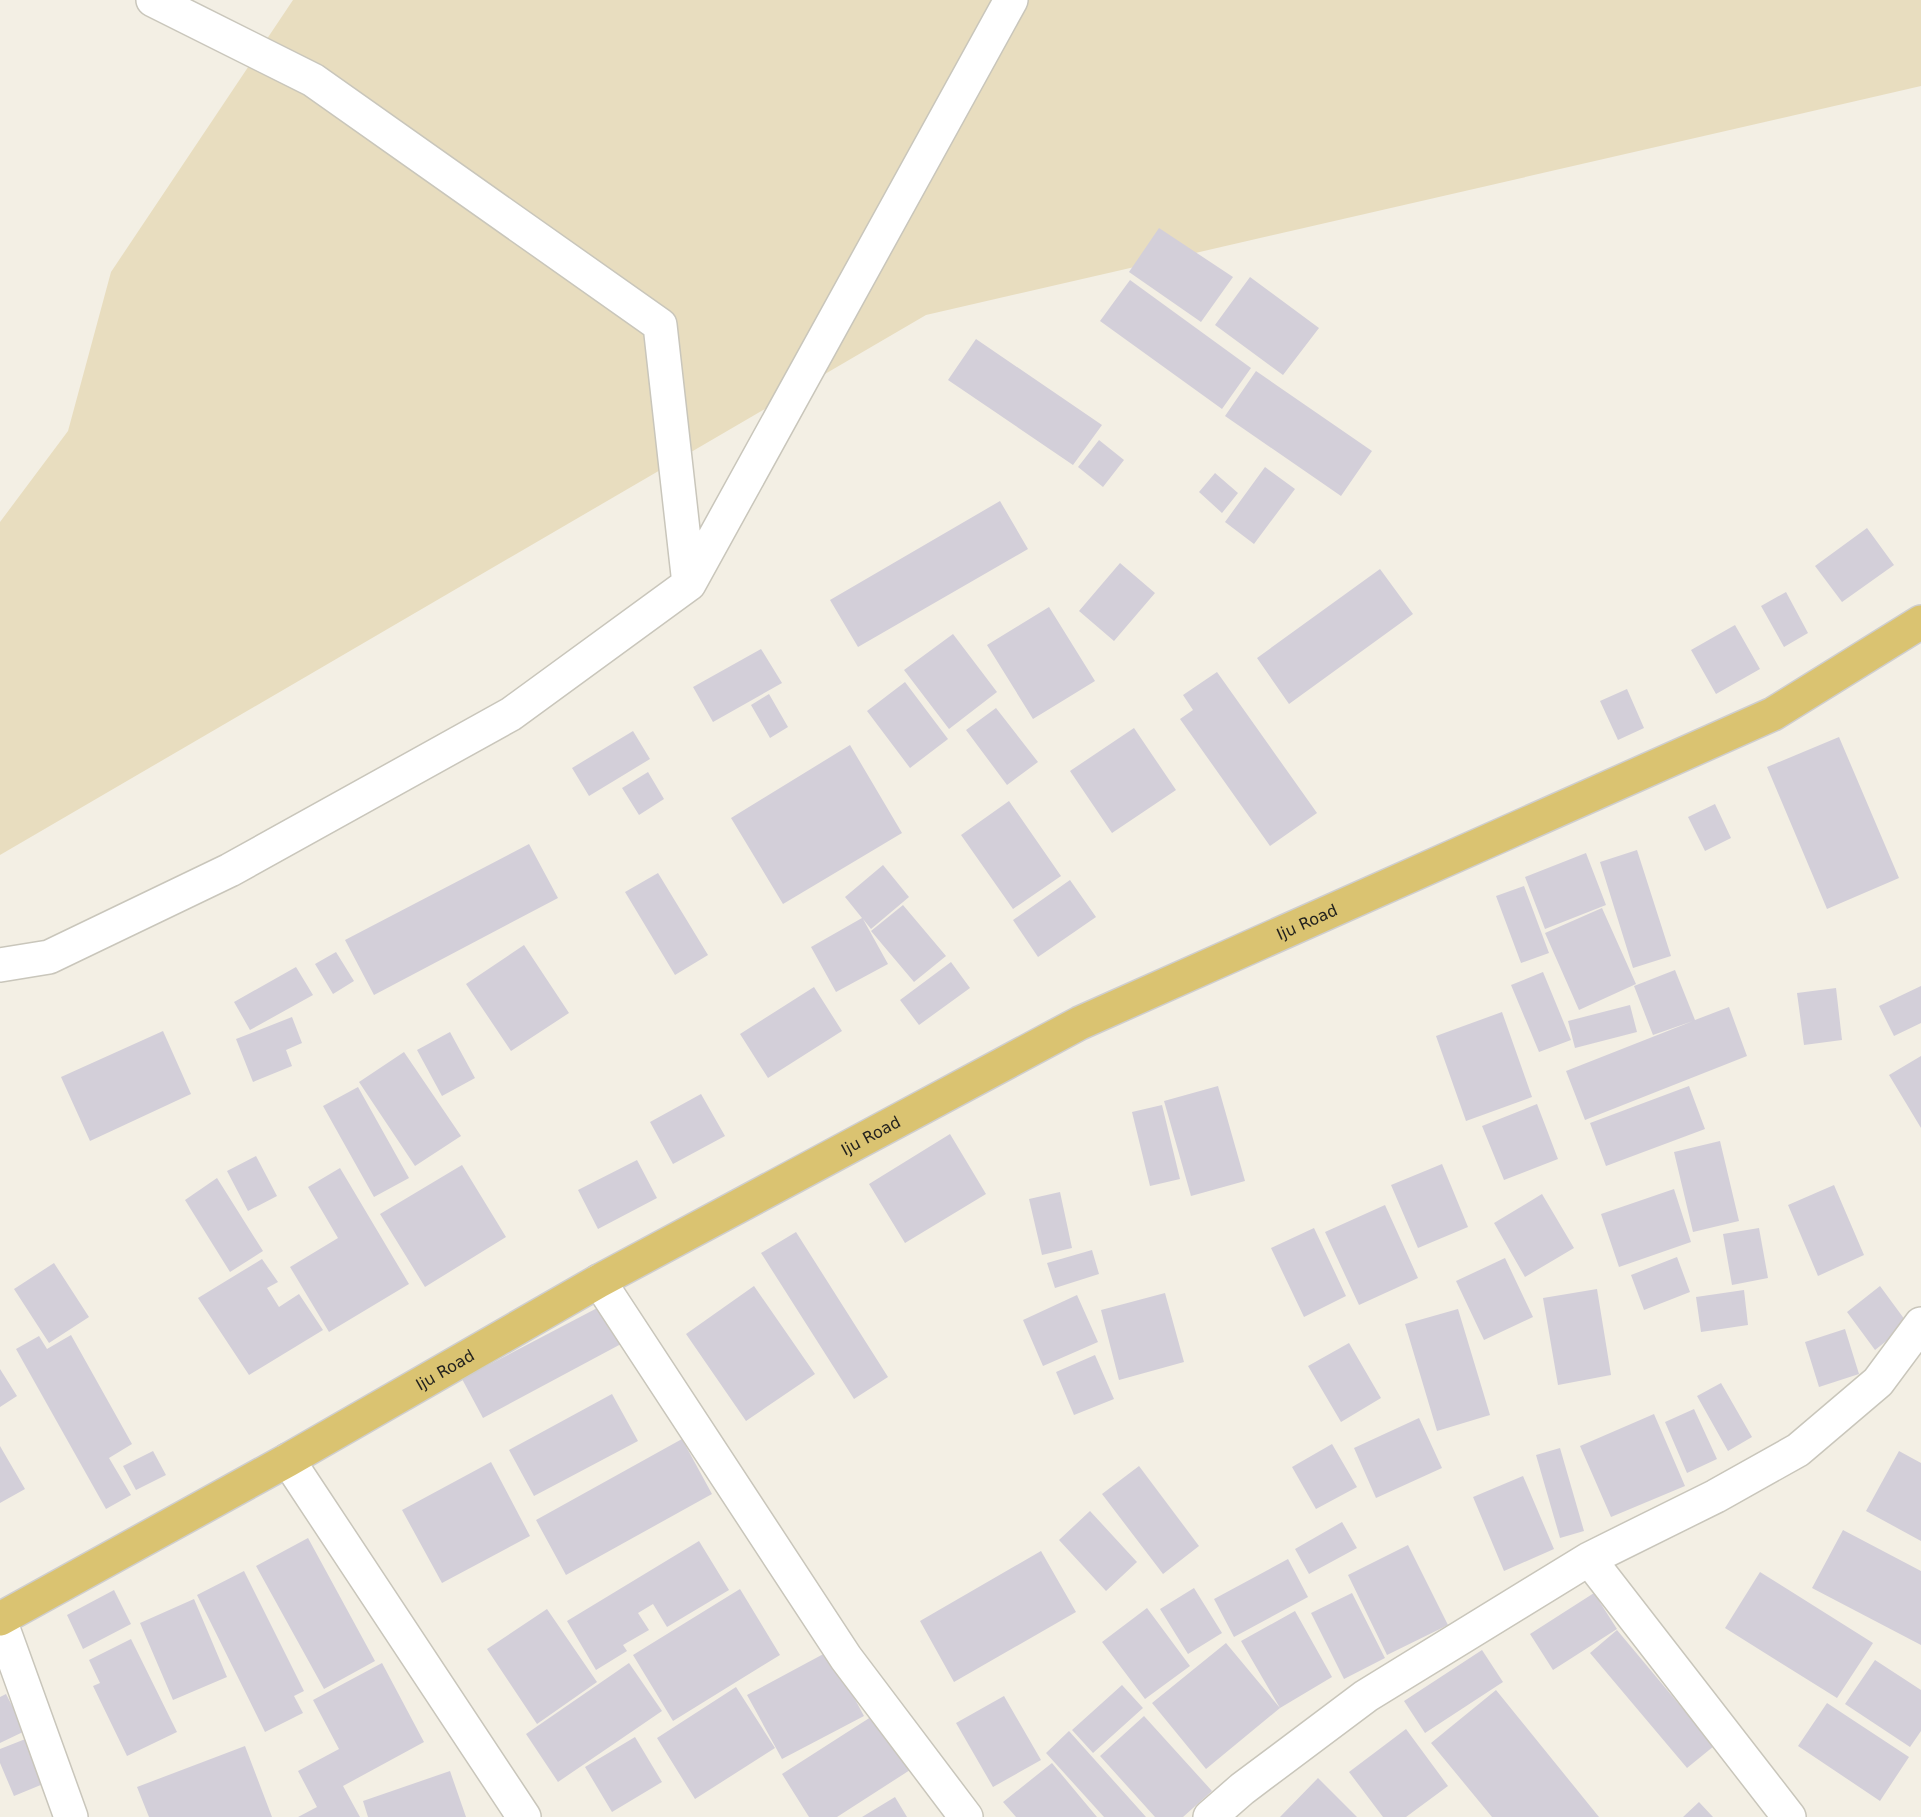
<svg xmlns="http://www.w3.org/2000/svg" width="1921" height="1817" font-family="'DejaVu Sans',sans-serif">
<style>
.green{fill:#e8ddbf}
.building{fill:#d3cfd9}
.lines{fill:none;stroke-linecap:round;stroke-linejoin:round}
.minor-casing{stroke:#c9c6bb;stroke-width:36}
.major-casing{stroke:#cfcece;stroke-width:36}
.minor{stroke:#fff;stroke-width:33}
.major{stroke:#dac371;stroke-width:33}
.labels{text-anchor:middle;stroke-width:4.5;stroke-linejoin:round;paint-order:stroke}
.street-label{font-size:16px;fill:#23221e;stroke:#fff}
</style>
<rect width="100%" height="100%" fill="#f3efe4"/>
<path class="green" d="M293 0H1921V86L926 315 0 855V522L68 431 111 272Z"/>
<path class="building" d="M1159 228 1233 277 1201 322 1129 272Z
M1250 277 1319 328 1283 375 1215 325Z
M1130 280 1251 368 1222 409 1100 321Z
M976 339 1102 425 1073 465 948 380Z
M1256 371 1372 451 1341 496 1225 416Z
M1099 440 1124 460 1103 487 1078 467Z
M1265 467 1295 489 1254 544 1225 522Z
M1215 473 1238 493 1222 513 1199 492Z
M1000 501 1028 549 858 647 830 600Z
M1867 528 1894 565 1842 602 1815 566Z
M1120 563 1155 593 1114 641 1079 611Z
M1380 569 1413 614 1289 704 1257 658Z
M1786 592 1808 633 1784 647 1761 606Z
M1049 607 1095 681 1033 719 987 645Z
M1735 625 1760 669 1716 694 1691 650Z
M953 634 997 692 949 729 904 670Z
M761 649 782 683 713 722 693 687Z
M1217 672 1317 813 1270 846 1180 719 1193 710 1183 695Z
M905 682 948 739 910 768 867 711Z
M1627 689 1644 728 1618 740 1600 701Z
M769 694 788 727 770 738 751 705Z
M996 708 1038 762 1007 785 966 730Z
M1134 728 1176 790 1112 833 1070 771Z
M633 731 650 759 589 796 572 768Z
M1839 737 1899 878 1827 909 1767 767Z
M850 745 902 833 783 904 731 818Z
M648 772 664 799 639 815 622 788Z
M1009 801 1061 876 1013 909 961 835Z
M1715 804 1731 838 1705 851 1688 817Z
M529 844 558 898 374 995 345 940Z
M1637 850 1671 956 1633 968 1600 862Z
M1586 853 1606 905 1545 929 1525 877Z
M883 865 909 897 871 929 863 919 888 964 836 992 811 947 862 918 845 897Z
M658 873 708 955 675 975 625 892Z
M1070 880 1096 917 1038 957 1013 920Z
M1524 886 1549 953 1521 963 1496 896Z
M903 905 946 956 914 982 871 931Z
M1602 908 1636 984 1579 1010 1545 933Z
M524 945 569 1013 511 1051 466 984Z
M336 952 354 981 333 994 315 964Z
M951 962 970 988 919 1025 900 1000Z
M296 967 313 995 250 1030 234 1002Z
M1675 970 1695 1020 1729 1007 1747 1056 1585 1120 1566 1071 1693 1021 1653 1035 1634 986Z
M1543 972 1571 1040 1539 1052 1511 985Z
M1921 986V1023L1894 1036 1879 1006Z
M814 987 842 1031 768 1078 740 1034Z
M1836 988 1842 1040 1804 1045 1797 993Z
M1630 1005 1637 1032 1575 1048 1568 1021Z
M1502 1012 1532 1097 1466 1121 1436 1036Z
M292 1017 302 1043 286 1050 292 1066 253 1082 236 1039Z
M163 1031 191 1094 90 1141 61 1077Z
M450 1032 475 1078 442 1096 417 1050Z
M404 1052 461 1136 415 1166 359 1082Z
M1921 1056V1128L1889 1075Z
M1218 1086 1245 1181 1191 1196 1164 1101Z
M1689 1086 1705 1129 1606 1166 1590 1123Z
M358 1087 409 1178 374 1197 323 1106Z
M701 1094 725 1136 673 1164 650 1122Z
M1537 1104 1558 1159 1504 1180 1482 1126Z
M1162 1105 1180 1179 1150 1186 1132 1112Z
M950 1134 986 1194 905 1243 869 1184Z
M1720 1141 1739 1221 1693 1232 1674 1152Z
M256 1156 277 1196 248 1211 227 1171Z
M637 1160 657 1198 598 1229 578 1190Z
M1442 1164 1468 1227 1418 1248 1391 1185Z
M462 1165 506 1237 425 1287 380 1214Z
M340 1168 409 1284 329 1332 290 1267 338 1238 308 1187Z
M217 1178 263 1251 230 1272 185 1200Z
M1834 1185 1864 1255 1818 1276 1788 1205Z
M1674 1189 1691 1242 1619 1267 1601 1214Z
M1060 1192 1072 1248 1042 1255 1029 1199Z
M1542 1194 1574 1248 1525 1277 1494 1223Z
M1385 1205 1418 1278 1359 1305 1325 1232Z
M1314 1228 1346 1296 1304 1317 1271 1248Z
M1759 1228 1768 1278 1732 1285 1723 1234Z
M796 1232 888 1377 854 1399 761 1253Z
M1092 1250 1099 1274 1055 1288 1047 1263Z
M1677 1257 1690 1292 1644 1310 1631 1275Z
M1505 1258 1533 1317 1484 1340 1456 1281Z
M262 1259 278 1282 267 1288 279 1307 299 1294 323 1330 249 1375 198 1298Z
M54 1263 89 1317 49 1343 14 1289Z
M754 1286 815 1374 746 1421 686 1334Z
M1880 1286 1908 1324 1875 1350 1847 1312Z
M1597 1289 1611 1375 1558 1385 1543 1298Z
M1744 1290 1748 1325 1701 1332 1696 1297Z
M1165 1293 1184 1362 1119 1380 1101 1310Z
M1077 1295 1098 1342 1043 1366 1023 1320Z
M601 1306 621 1344 483 1418 462 1379Z
M1458 1309 1490 1415 1437 1431 1405 1324Z
M1845 1329 1859 1374 1819 1387 1805 1342Z
M71 1335 132 1444 109 1458 131 1495 106 1509 16 1349 39 1336 47 1349Z
M1349 1343 1381 1398 1341 1422 1308 1366Z
M1095 1355 1114 1399 1074 1415 1056 1372Z
M0 1369 17 1396 0 1407Z
M1721 1383 1752 1437 1728 1451 1697 1396Z
M612 1394 638 1441 534 1496 509 1450Z
M1694 1409 1717 1459 1687 1473 1665 1422Z
M1654 1414 1685 1486 1611 1517 1580 1446Z
M1419 1418 1442 1468 1376 1498 1354 1448Z
M682 1439 712 1494 566 1575 536 1520Z
M1332 1444 1357 1487 1316 1509 1292 1467Z
M0 1446 25 1489 0 1503Z
M1560 1448 1584 1531 1560 1538 1536 1455Z
M153 1451 166 1475 136 1490 123 1466Z
M1899 1451 1921 1463V1541L1866 1511Z
M491 1462 530 1536 442 1583 402 1510Z
M1139 1466 1199 1546 1163 1574 1102 1494Z
M1523 1476 1554 1549 1504 1571 1473 1497Z
M1090 1511 1137 1562 1106 1591 1059 1540Z
M1342 1522 1357 1548 1309 1574 1295 1549Z
M1843 1530 1921 1571V1645L1812 1588Z
M308 1538 375 1661 324 1689 256 1566Z
M699 1541 729 1590 667 1627 653 1604 638 1613 649 1630 623 1645 627 1651 596 1670 567 1621Z
M1408 1545 1448 1625 1387 1655 1348 1575Z
M1041 1551 1076 1612 954 1682 920 1621Z
M1288 1559 1308 1597 1234 1637 1214 1599Z
M244 1571 304 1691 294 1696 303 1713 265 1732 197 1595Z
M1760 1572 1873 1643 1837 1698 1725 1628Z
M1194 1588 1222 1633 1188 1654 1160 1609Z
M740 1589 780 1655 673 1721 633 1655Z
M114 1590 131 1624 83 1649 67 1615Z
M1352 1593 1385 1658 1344 1679 1311 1613Z
M1594 1593 1617 1629 1553 1670 1530 1634Z
M194 1599 227 1677 173 1700 140 1623Z
M1147 1608 1190 1666 1145 1699 1102 1642Z
M547 1609 597 1682 537 1724 487 1649Z
M1295 1611 1332 1677 1280 1708 1241 1641Z
M1617 1630 1714 1746 1687 1768 1590 1653Z
M131 1639 177 1732 127 1756 93 1686 100 1683 89 1660Z
M1226 1643 1280 1708 1206 1769 1152 1703Z
M1482 1650 1503 1682 1425 1733 1404 1701Z
M829 1651 864 1716 782 1759 747 1695Z
M1875 1660 1921 1690V1731L1910 1747 1845 1704Z
M382 1663 424 1742 343 1786 360 1817H298L317 1807 298 1771 339 1749 313 1700Z
M629 1663 662 1711 558 1782 526 1734Z
M1122 1685 1143 1708 1093 1753 1072 1730Z
M736 1687 775 1748 695 1799 657 1738Z
M1496 1690 1599 1817H1492L1431 1743Z
M6 1694 25 1731 0 1743V1697Z
M1004 1696 1041 1760 993 1787 956 1723Z
M1827 1703 1909 1757 1880 1801 1798 1746Z
M874 1715 910 1770 837 1817H809L782 1774Z
M1144 1716 1212 1791 1183 1817H1155L1100 1756Z
M1406 1729 1448 1786 1406 1817H1383L1349 1772Z
M1069 1731 1146 1817H1104L1046 1753Z
M635 1737 662 1782 612 1812 585 1767Z
M28 1738 48 1782 14 1796 0 1763V1749Z
M245 1746 272 1817H149L137 1787Z
M1052 1763 1097 1817H1016L1003 1802Z
M450 1771 466 1817H368L363 1801Z
M1318 1778 1357 1817H1280Z
M895 1797 907 1817H862Z
M1699 1802 1713 1817H1683Z"/>
<g class="lines">
<defs>
<path id="minor" d="M153 0 313 80 660 325 689 584
M0 965 49 957 230 870 511 714 689 584 1011 0
M599 1281 846 1658 966 1817
M288 1460 524 1817
M1589 1559 1789 1817
M0 1620 71 1817
M1210 1817 1242 1789 1366 1696 1589 1559 1716 1496 1798 1450 1878 1382 1921 1324"/>
<g id="major">
<path id="s1" d="M0 1619 288 1460 599 1281 1080 1023 1773 714 1921 622"/>
</g>
</defs>
<use href="#minor" class="minor-casing"/>
<use href="#major" class="major-casing"/>
<use href="#minor" class="minor"/>
<use href="#major" class="major"/>
</g>
<g class="labels">
<g class="street-label">
<text dy="6" stroke="none"><textPath href="#s1" startOffset="1482">Iju Road</textPath></text>
<text dy="6" stroke="none"><textPath href="#s1" startOffset="996">Iju Road</textPath></text>
<text dy="6" stroke="none"><textPath href="#s1" startOffset="510">Iju Road</textPath></text>
</g>
</g>
</svg>
